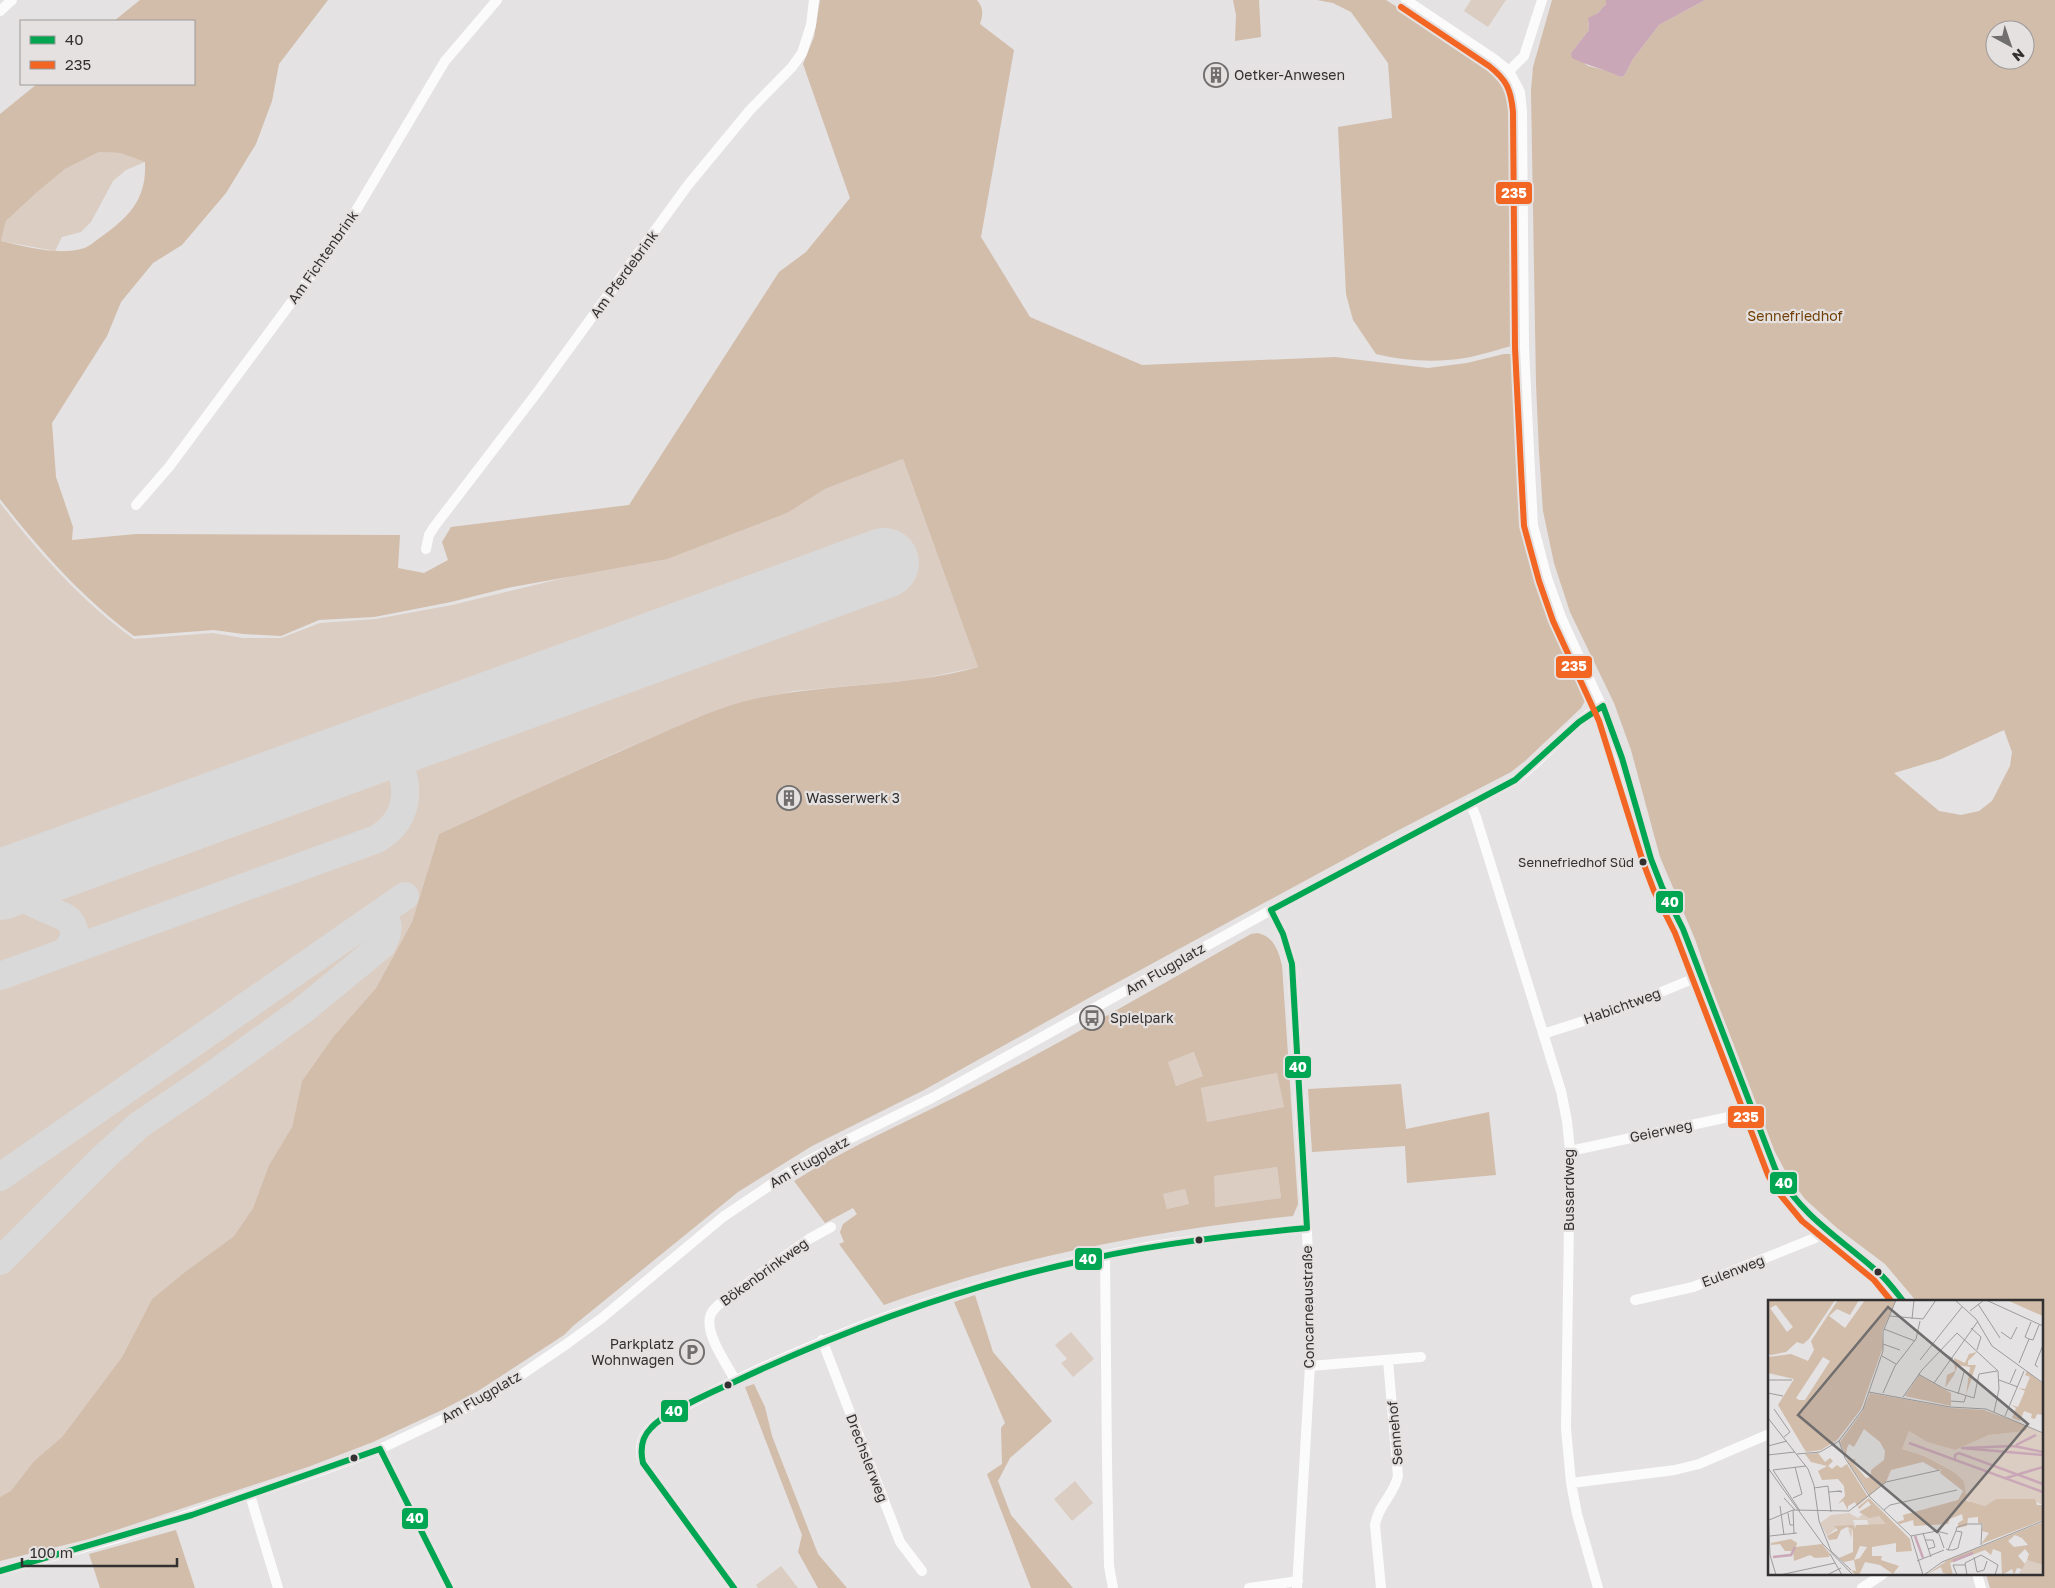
<svg xmlns="http://www.w3.org/2000/svg" width="2055" height="1588" font-family="'Golos Text',sans-serif">
<style>
.green{fill:#dbcdc2}
.forest{fill:#d2bcaa;fill-rule:evenodd}
.water{fill:#c9a7b7}
.lines{fill:none;stroke-linecap:round;stroke-linejoin:round}
.taxiway{stroke:#dad9d9;stroke-width:28}
.runway{stroke:#dad9d9;stroke-width:70}
.minor{stroke:#fbfbfb;stroke-width:10}
.bus-1-casing{stroke:#e5e1e1;stroke-width:10}
.bus-2-casing{stroke:#e5e1e1;stroke-width:10}
.bus-1{stroke:#00a651;stroke-width:6}
.bus-2{stroke:#f26522;stroke-width:6}
.bus-dot{fill:#323030;stroke:#e5e1e1;stroke-width:2}
.labels{text-anchor:middle;stroke-width:4.5;stroke-linejoin:round;paint-order:stroke}
.bus-label{font-size:13px;fill:#323030;stroke:#e5e1e1;text-anchor:end}
.poi-label{font-size:14px;fill:#323030;stroke:#e5e1e1;text-anchor:start}
.street-label{font-size:14px;fill:#323030;stroke:#e5e1e1}
.park-label{font-size:14px;fill:#713f05;stroke:#e5e1e1}
.inset-river{fill:none;stroke:#c9a7b7;stroke-width:2.5}
.inset-road{fill:none;stroke:#9d9b9b;stroke-width:1}
.view{fill:#706e6e;fill-opacity:0.15;stroke:#706e6e;stroke-width:2.5}
.inset-edge{fill:none;stroke:#323030;stroke-width:2.5}
.line-badge{stroke:#e5e1e1;stroke-width:2}
.badge-label{font-size:14px;text-anchor:middle;font-weight:bold;fill:#fff}
</style>
<rect width="100%" height="100%" fill="#e4e2e2"/>
<path class="green" d="M1471 0H1506L1488 27 1464 11Z
M99 152 120 153 145 162 126 170 113 181 91 222 81 232 62 237 55 251 1 241 6 221 35 194 65 169Z
M903 459 978 667 915 680 794 691 740 703 700 717 615 753 439 834 412 922 376 988 333 1037 302 1081 292 1127 269 1165 253 1208 234 1236 185 1272 152 1299 122 1357 62 1437 34 1461 11 1492 0 1497V503C39 553 82 602 134 639L213 633 243 638H281L320 623 376 619 452 605 568 577 789 512 825 489Z
M1195 1052 1203 1076 1176 1086 1167 1062Z
M1278 1073 1284 1107 1207 1122 1201 1088Z
M1277 1167 1281 1198 1215 1207 1213 1176Z
M1185 1189 1189 1204 1167 1209 1163 1194Z
M1071 1332 1094 1359 1073 1377 1061 1363 1067 1359 1055 1345Z
M1075 1481 1093 1503 1072 1521 1054 1499Z
M781 1566 798 1588H758L756 1585Z"/>
<path class="forest" d="M140 0H328L279 64 272 101 256 144 226 193 182 245 153 263 121 302 107 336 52 423 56 477 73 527 72 540 136 534 400 535 398 568 424 573 448 560 442 542 451 527 629 505 779 272 806 252 850 198 803 64 814 37 820 0H977C984 9 983 14 980 24L1014 50 981 237 1030 317 1142 365 1335 357 1428 368 1467 363 1504 354H1516L1521 492 1525 530 1537 575 1547 605 1587 691V697L1581 708 1525 761 1511 772 1393 833 1096 994 924 1090 812 1146 738 1192 573 1326 564 1335 478 1391 442 1410 373 1442 308 1467 89 1539 0 1561V1497L11 1491 34 1461 62 1437 122 1357 152 1299 185 1272 234 1236 253 1208 269 1165 292 1127 302 1081 333 1037 376 988 412 922 439 834C508 802 577 770 646 740 677 727 709 711 742 702 819 682 901 689 978 667L903 459 825 489 789 512 667 559 507 588 451 602 374 617 319 620 281 636 243 634 214 630 134 636C82 598 40 550 0 499V114L37 84H194V21H114ZM99 152 120 153 145 162C147 199 129 217 101 237 95 241 88 248 81 249 55 255 27 247 1 241L6 221 35 194 65 169Z
M1233 0H1259L1261 37 1235 41 1236 15Z
M1317 0H1386L1491 68C1503 79 1511 90 1513 106L1519 344C1501 348 1483 355 1465 358 1435 363 1405 361 1376 354L1353 320 1346 294 1338 127 1392 118 1388 63 1351 12 1333 3Z
M1552 0H1606V4L1598 13 1588 19 1589 30 1571 53 1588 66 1608 71 1620 77 1624 76 1633 59 1659 25 1705 0H2055V1588H1990L1986 1574H2041V1302H1917L1885 1264 1837 1228 1805 1199 1789 1178 1775 1152 1710 983 1695 939 1660 857 1631 750 1614 703 1570 612 1554 563 1543 511 1539 452 1536 384 1531 91 1533 67ZM1995 30H2025V60H1995ZM2004 730 2012 752 2010 766 1992 801 1979 811 1961 815 1939 811 1894 773 1941 759Z
M1258 933C1274 937 1278 950 1282 965L1298 1204 1293 1216C1151 1231 1019 1256 884 1305L839 1244 844 1242 840 1232 843 1224 857 1214 853 1208 825 1223 794 1181C853 1144 918 1117 979 1085 1071 1037 1161 985 1251 934ZM1194 1052 1203 1076 1176 1086 1168 1062ZM1277 1073 1284 1107 1207 1122 1201 1088ZM1277 1167 1281 1198 1215 1207 1214 1176ZM1185 1189 1189 1204 1167 1209 1163 1194Z
M1401 1084 1406 1129 1489 1112 1496 1175 1407 1183 1405 1146 1312 1152 1308 1089Z
M975 1295 993 1352 1052 1421 1010 1458 998 1481 1011 1515 1073 1588H1031L987 1474 1002 1464 1001 1428 1005 1423 954 1302Z
M754 1384 765 1407 772 1436 818 1554 847 1588H818L798 1552 802 1535 745 1387Z
M176 1530 195 1588H100L89 1554Z"/>
<path class="water" d="M1606 0H1705L1659 25 1633 59 1624 76 1620 77C1605 69 1588 66 1572 58L1571 53 1589 30 1588 18 1598 13 1606 4Z"/>
<g class="lines">
<path class="taxiway" d="M0 891C13 892 25 899 37 905 46 909 57 913 66 918 80 928 74 946 61 954
M0 976 377 839C388 832 396 825 401 813 412 787 402 751 370 751
M0 1177 405 896
M0 1261 101 1160 139 1125 200 1084 303 1010 382 945C389 932 390 925 382 912"/>
<path class="runway" d="M0 885 884 563"/>
<path class="minor" d="M1406 0 1494 59 1509 71 1520 92 1522 112 1524 348 1530 470 1533 525 1547 578 1561 617 1607 718 1651 859 1662 887 1683 929 1752 1112 1776 1171 1785 1187 1808 1215 1880 1274 1904 1302
M0 11 12 0
M1509 71 1524 56 1542 0
M136 505 169 467 342 234 445 61 497 0
M426 549 429 535 434 527 539 390 688 185 750 110 792 67 802 53 811 25 814 0
M1470 803 1476 817 1561 1091 1567 1121 1570 1151 1566 1428 1571 1483 1577 1514 1598 1588
M1271 910 1283 934 1292 964 1310 1288V1366L1297 1588
M1543 1034 1615 1011 1700 976
M1570 1151 1752 1112
M1105 1256 1107 1461 1109 1566 1113 1588
M1635 1300 1693 1287 1815 1238 1826 1230
M822 1340 900 1542 922 1571
M1310 1366 1421 1357
M735 1380C727 1364 703 1332 711 1314 713 1310 718 1305 722 1302L809 1239 831 1227
M380 1449 450 1588
M1571 1483 1675 1470 1699 1464 1769 1434
M250 1495 278 1588
M0 1571 115 1539 323 1470 380 1449 466 1408 515 1379 568 1343 602 1318 723 1217 797 1167 851 1138 932 1098 1271 910 1515 780C1546 758 1569 723 1603 706
M1977 1574 1981 1588
M734 1588 643 1463C637 1445 644 1431 660 1420 813 1334 980 1277 1153 1246 1204 1238 1256 1233 1307 1228
M1249 1588 1298 1581
M1381 1588 1375 1525C1378 1505 1394 1495 1398 1476L1388 1360
M1862 1588 1883 1574"/>
<defs>
<path id="bus-1" d="M1603 706 1622 758 1651 859 1662 887 1683 929 1776 1171C1803 1218 1840 1238 1879 1273 1888 1281 1896 1292 1904 1302
M1271 910 1515 780 1579 722 1603 706
M1271 910 1283 934 1292 964 1307 1228
M380 1449 450 1588
M0 1571 192 1515 380 1449
M734 1588 643 1463C640 1450 641 1438 651 1428 664 1413 710 1393 730 1384 845 1329 965 1285 1090 1259 1162 1243 1234 1235 1307 1228"/>
<path id="bus-2" d="M1401 7 1489 66C1507 80 1511 90 1513 112L1515 348 1521 470 1524 526 1539 581 1553 621 1599 721 1643 862 1654 891 1675 933 1768 1175 1778 1192 1802 1221 1874 1280 1892 1302"/>
</defs>
<use href="#bus-1" class="bus-1-casing"/>
<use href="#bus-2" class="bus-2-casing"/>
<use href="#bus-1" class="bus-1"/>
<use href="#bus-2" class="bus-2"/>
</g>
<defs>
<symbol id="building-ring" viewBox="-11 -11 22 22"><circle r="9.5" fill="#e5e1e1" stroke="#706e6e" stroke-width="1.5"/><path d="M-4-6H4V6H1V3H-1V6H-4ZM-2.5-4.3h1.7v1.8h-1.7ZM.8-4.3h1.7v1.8H.8ZM-2.5-1h1.7V.8h-1.7ZM.8-1h1.7V.8H.8Z" fill="#706e6e"/></symbol>
<symbol id="bus-ring" viewBox="-11 -11 22 22"><circle r="9.5" fill="#e5e1e1" stroke="#706e6e" stroke-width="1.5"/><path d="M-5-6H5V4H4V6H2V4H-2V6H-4V4H-5ZM-3.5-4V0h7V-4ZM-3.5 1.2v1.5H-2V1.2ZM2 1.2v1.5H3.5V1.2Z" fill="#706e6e"/></symbol>
<symbol id="parking-ring" viewBox="-11 -11 22 22"><circle r="9.5" fill="#e5e1e1" stroke="#706e6e" stroke-width="1.5"/><path d="M-3.5-5.5H1a3.5 3.5 0 0 1 0 7H-1V5.5H-3.5ZM-1-3.4V-.6H.8a1.4 1.4 0 0 0 0-2.8Z" fill="#706e6e"/></symbol>
</defs>
<g fill-rule="evenodd">
<use href="#building-ring" x="1202" y="61" width="28" height="28"/>
<use href="#building-ring" x="775" y="784" width="28" height="28"/>
<use href="#bus-ring" x="1078" y="1004" width="28" height="28"/>
<use href="#parking-ring" x="678" y="1338" width="28" height="28"/>
</g>
<g class="bus-dot">
<circle cx="1643" cy="862" r="4.5"/>
<circle cx="1199" cy="1240" r="4.5"/>
<circle cx="1878" cy="1272" r="4.5"/>
<circle cx="728" cy="1385" r="4.5"/>
<circle cx="354" cy="1458" r="4.5"/>
</g>
<g class="labels">
<g class="bus-label">
<text x="1634" y="867">Sennefriedhof Süd</text>
</g>
<g class="poi-label">
<text x="1234" y="80">Oetker-Anwesen</text>
<text x="806" y="803">Wasserwerk 3</text>
<text x="1110" y="1023">Spielpark</text>
<text x="674" y="1349" text-anchor="end">Parkplatz<tspan x="674" dy="16">Wohnwagen</tspan></text>
</g>
<g class="street-label">
<text transform="translate(323 257) rotate(-55)" y="5">Am Fichtenbrink</text>
<text transform="translate(624 274) rotate(-54)" y="5">Am Pferdebrink</text>
<text transform="translate(1165 969) rotate(-30)" y="5">Am Flugplatz</text>
<text transform="translate(1622 1006) rotate(-20)" y="5">Habichtweg</text>
<text transform="translate(1661 1131) rotate(-12)" y="5">Geierweg</text>
<text transform="translate(809 1162) rotate(-30)" y="5">Am Flugplatz</text>
<text transform="translate(1569 1190) rotate(-90)" y="5">Bussardweg</text>
<text transform="translate(1733 1271) rotate(-21)" y="5">Eulenweg</text>
<text transform="translate(764 1272) rotate(-36)" y="5">Bökenbrinkweg</text>
<text transform="translate(1308 1307) rotate(-91)" y="5">Concarneaustraße</text>
<text transform="translate(481 1397) rotate(-30)" y="5">Am Flugplatz</text>
<text transform="translate(1395 1433) rotate(-95)" y="5">Sennehof</text>
<text transform="translate(867 1458) rotate(69)" y="5">Drechslerweg</text>
</g>
<g class="park-label">
<text x="1795" y="321">Sennefriedhof</text>
</g>
</g>
<g transform="translate(1768 1300)">
<rect width="275" height="275" fill="#e4e2e2"/>
<path d="M260 126 275 134V205L262 199 252 202 228 199 217 206 203 203 198 198 196 181 186 172 156 156 134 149 141 131 159 142 187 150 221 135 258 131ZM81 213 90 218 95 214 99 217 111 216 119 224 101 226 99 220H85L88 229H85L83 238 80 229 84 227H70L59 236 52 223 63 215ZM259 260 275 265V275H250Z" fill="#dbcdc2"/>
<path d="M0 0H67L41 39 35 44 29 42 18 52 3 55 0 54ZM8 5 25 27 19 32 2 8ZM70 0H91L82 15 69 9 61 16 77 28 97 0H128L114 32 115 47 93 109 69 140 53 150 38 152 10 105 26 79 0 73V57L23 54 40 61 46 50 43 41ZM55 57 62 61 37 100H31L28 98ZM239 0H275V16L261 10ZM209 52 200 61V65H208L198 95 202 67 190 65 186 75 177 88 179 75 187 71 186 58 197 63 201 54ZM259 71 275 84V115L269 114 267 119 263 118 264 114 256 111 252 121 244 118 248 108 243 105 250 107 257 91 250 88 257 89 262 77 257 75ZM151 75 183 93V106L137 96ZM102 93 184 108 216 110 260 126 258 131 221 135 187 150 159 142 141 131 134 149 156 156 186 172 196 181 199 201 217 206 228 199H267L269 205H275V220L213 244 221 233 214 231 215 224 210 223V217L200 218 199 226 190 228V223L195 220 194 214 182 219 180 224 146 226 145 220 132 224 129 222 136 220 135 215 190 200 195 191 172 173 173 169 169 170 155 162 123 170 118 182 102 195 81 164 72 142 94 112ZM96 129 112 142 117 151 116 160 103 170V177L98 178 85 163 88 159 83 160 78 154 79 148 81 144 86 147ZM50 153 57 162 62 158 65 161 60 166 64 169 69 165 73 168 79 164 100 197 89 206 87 202 80 206V210L75 201 70 204 77 196 76 186 70 179 54 180 50 171 59 166 43 162 37 154ZM101 198 142 239 144 251 128 252V243L104 247V256H114L113 260 131 266 125 274 112 265 97 262 91 275H88L83 270 88 271 86 260 92 258 99 247 92 246 86 260 76 262 71 258 85 252V229L79 227 73 230 69 239 61 240 59 236 70 230 66 226 85 225 87 229 88 225 118 224 111 216 101 218 91 212 103 205 100 201 91 209 90 207ZM275 222V265L259 260 261 254 257 249 250 256 257 264 254 269 249 268 246 275 244 269 234 275 233 252 225 249 223 255 217 250 182 263 185 275 175 273 173 267 158 275 180 260ZM247 235 254 238 260 245 246 247 240 241ZM23 239 29 243 28 247 54 244 62 254 61 257 47 258 42 255 26 261 25 251H17L12 244 3 245V243Z" fill="#d2bcaa" fill-rule="evenodd"/>
<path class="inset-river" d="M141 143 275 192M248 145 268 135M193 148 275 155M195 148 246 146 275 152M187 160V155L191 153 275 184M238 178 275 167M147 236 155 258M5 257 23 255 27 247M185 261 205 253"/>
<path class="inset-road" d="M187 0 208 19 224 46 275 83M218 0 275 26M210 4 232 38M202 11 216 0M122 16 155 19 168 0M144 19 146 0M263 22 257 37 261 39 265 40 271 25M203 28 213 37 209 50M116 29 147 41M233 32 243 39 249 27M115 44 132 50M171 50 185 59M114 56 128 64M152 60 194 7M251 63 261 39M270 67 267 65 275 45M150 74 177 89 206 98 211 74 229 71M0 80H24M231 80 250 87M166 83 210 21M242 83 248 69M101 92 182 107 218 109 275 133M0 93 15 96M115 93 127 66 148 39 152 21M190 94 196 72M135 97 154 70 189 33 230 71 231 89 226 112M183 101 196 102 198 96M6 109 22 132 16 137M237 116 256 71M0 118 40 169 46 185 51 221 63 251 83 270M71 141 77 158 102 197 143 236 155 275M0 146 19 141M29 154 52 152 71 141 95 109 115 51V32L128 0M0 155 27 152M0 168 54 243 85 275M46 188 60 186 63 212M61 192 73 191 74 192 69 191M16 198 27 210M25 198 34 194 27 167M0 203 2 255 8 275M12 206 16 235M25 210 26 234M116 210 122 205 189 190M32 211 5 170 38 166M20 213 22 225H25M1 220 25 210 81 211 118 182 172 170M170 231 176 248M188 231 189 227 199 224H214L213 245M155 233 163 257M2 236 29 233M143 236 169 231 180 234M157 240H165L167 247 160 249M178 249 180 250H185L190 248 194 232 188 231 180 250M62 254 74 275M206 257 209 272 216 270 219 261M149 261 176 250M12 275 67 263M59 275 73 268M156 275 174 262 275 221M189 275 185 265H197M199 275 197 263 213 255 230 265 227 275"/>
<path class="view" d="M120 7 260 124 169 232 30 115Z"/>
<rect width="275" height="275" class="inset-edge"/>
</g>
<g class="line-badge">
<rect x="1495" y="181" width="38" height="24" rx="5" fill="#f26522"/>
<rect x="1555" y="655" width="38" height="24" rx="5" fill="#f26522"/>
<rect x="1655" y="890" width="29" height="24" rx="5" fill="#00a651"/>
<rect x="1284" y="1055" width="28" height="24" rx="5" fill="#00a651"/>
<rect x="1727" y="1105" width="38" height="24" rx="5" fill="#f26522"/>
<rect x="1769" y="1171" width="29" height="24" rx="5" fill="#00a651"/>
<rect x="1074" y="1247" width="29" height="24" rx="5" fill="#00a651"/>
<rect x="660" y="1399" width="29" height="24" rx="5" fill="#00a651"/>
<rect x="401" y="1507" width="28" height="23" rx="5" fill="#00a651"/>
</g>
<g class="badge-label">
<text x="1514" y="198">235</text>
<text x="1574" y="671">235</text>
<text x="1670" y="907">40</text>
<text x="1298" y="1072">40</text>
<text x="1746" y="1122">235</text>
<text x="1784" y="1188">40</text>
<text x="1088" y="1264">40</text>
<text x="674" y="1416">40</text>
<text x="415" y="1523">40</text>
</g>
<rect x="20" y="20" width="175" height="65" fill="#e5e1e1" stroke="#9d9a9a"/>
<rect x="30" y="36" width="25" height="8" fill="#00a651" stroke="#9d9a9a"/>
<text x="65" y="45" font-size="15" fill="#323030">40</text>
<rect x="30" y="61" width="25" height="8" fill="#f26522" stroke="#9d9a9a"/>
<text x="65" y="70" font-size="15" fill="#323030">235</text>
<g transform="translate(2010 45) rotate(140)"><circle r="24" fill="#e5e1e1" stroke="#9d9a9a"/>
<path d="M0-4L9 19L0 12L-9 19Z" fill="#706e6e"/>
<text y="-8" font-size="14" font-weight="bold" text-anchor="middle" fill="#323030">N</text>
</g>
<path d="M22 1558v8h155v-8" fill="none" stroke="#323030" stroke-width="2.5"/>
<text x="30" y="1558" font-size="15" fill="#323030" stroke="#e5e1e1" stroke-width="4" paint-order="stroke">100 m</text>
</svg>
